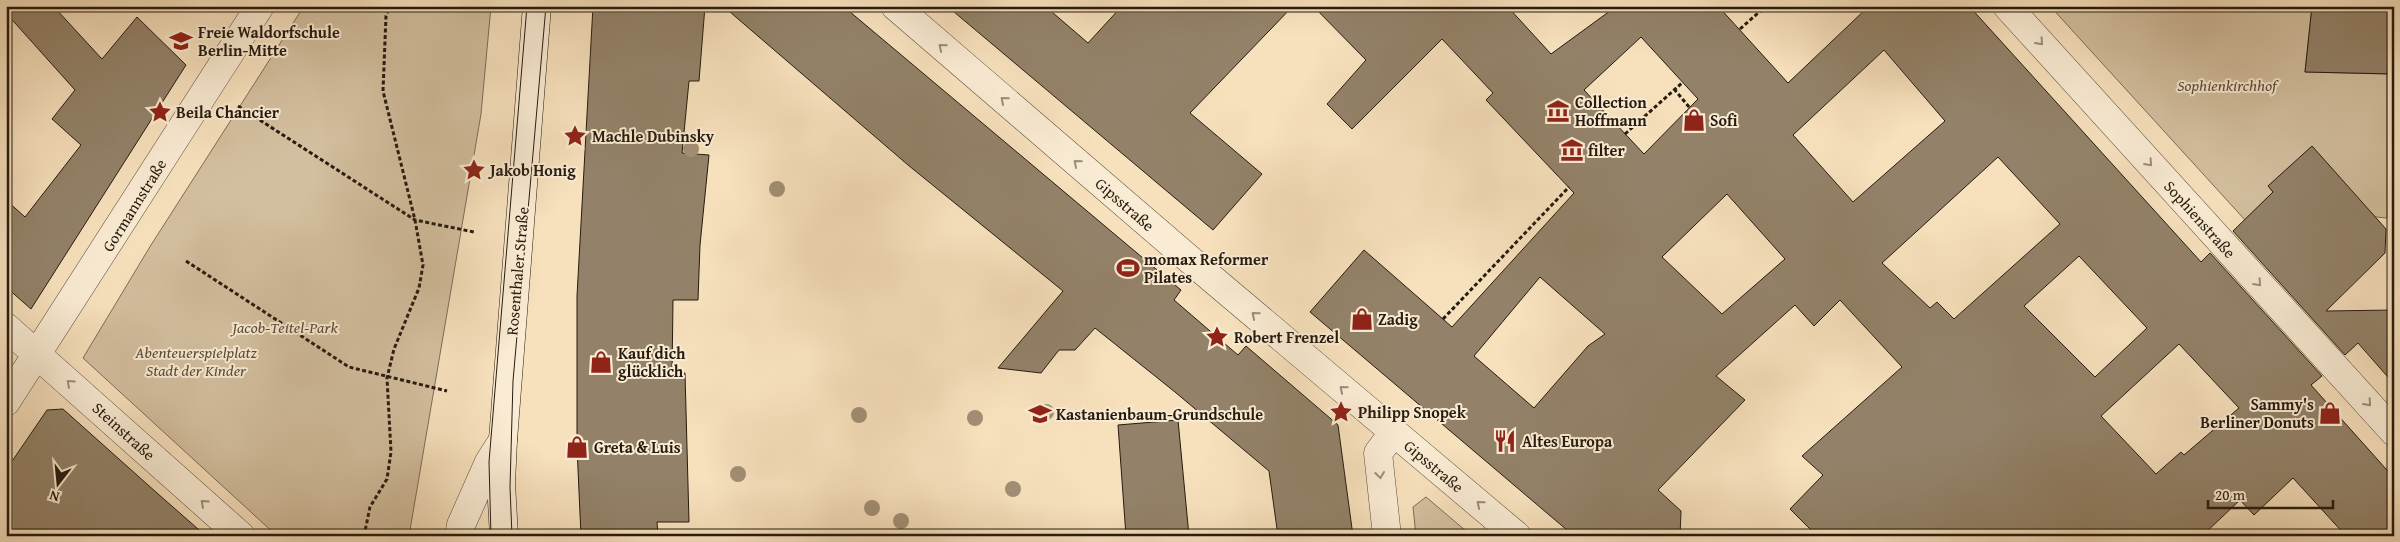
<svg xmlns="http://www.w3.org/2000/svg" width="2400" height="542" font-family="'Gentium Book Plus',serif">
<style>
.green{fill:#d3bf9f;stroke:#7c6d57}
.building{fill:#938269;stroke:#261b0f;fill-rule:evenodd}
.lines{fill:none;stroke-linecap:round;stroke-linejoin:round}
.street-casing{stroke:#5a4c3a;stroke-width:29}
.secondary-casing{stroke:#261b0f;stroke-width:29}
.path{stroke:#261b0f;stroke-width:3;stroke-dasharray:4 2.5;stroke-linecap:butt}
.street{stroke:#faecd4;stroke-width:28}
.secondary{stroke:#faecd4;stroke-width:28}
.tram{stroke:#261b0f;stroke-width:1}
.tree{fill:#a18f75}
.oneway{stroke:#9b8e7b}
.labels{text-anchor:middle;stroke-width:4;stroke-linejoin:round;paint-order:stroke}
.poi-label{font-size:16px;font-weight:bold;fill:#261b0f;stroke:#faecd4;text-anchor:start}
.park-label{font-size:16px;font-style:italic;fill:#5a4c3a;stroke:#faecd4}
.street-label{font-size:16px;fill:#261b0f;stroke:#faecd4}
</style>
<rect width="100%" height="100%" fill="#f7e1bd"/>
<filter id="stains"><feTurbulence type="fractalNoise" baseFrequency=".004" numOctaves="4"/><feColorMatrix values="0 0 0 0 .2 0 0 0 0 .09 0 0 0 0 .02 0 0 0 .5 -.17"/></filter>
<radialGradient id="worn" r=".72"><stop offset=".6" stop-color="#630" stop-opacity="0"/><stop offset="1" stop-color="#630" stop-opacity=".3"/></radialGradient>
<path class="green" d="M304 6H491L481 114 409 536H277L83 358 151 245Z
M2050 6H2312L2305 72 2387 74V218L2366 216 2269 186 2273 192 2245 220Z
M1426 497 1472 536H1416L1413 507Z"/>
<path class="building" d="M6 6 55 8 102 59 137 17 186 65 31 309 6 287V200L25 217 81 145 52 119 75 90 6 13Z
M593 6H705L699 81H689L682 153 709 155 700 245 698 300H673L672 373H685L689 522H657L658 536H581L577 447V296Z
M723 6H843L1181 290 1174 300 1238 355 1246 346 1338 425 1353 536H1278L1269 471 1175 392 1095 328 1075 350H1059L1041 373 998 368 1063 291 908 165Z
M947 6H1045L1088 43 1122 6H1293L1190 113 1262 174 1213 230Z
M1313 6H1507L1551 54 1614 8 1612 6H1718L1788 83 1869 6H1969L2201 262 2210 253 2322 376 2311 385 2394 478V536H2346L2293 478 2254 515 2240 500 2202 536H1817L1790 509 1823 475 1802 456 1902 367 1840 300 1814 326 1795 305 1716 376 1745 400 1658 490 1681 511 1680 536H1574L1310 312 1364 250 1452 327 1574 193 1486 100 1493 93 1442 39 1352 129 1327 104 1366 60ZM1641 37 1698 99 1644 154 1584 90ZM1884 50 1945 121 1853 202 1793 135ZM1998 157 2060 224 1954 319 1937 302 1930 308 1882 263ZM1727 194 1785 259 1722 314 1662 257ZM2079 256 2147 328 2095 377 2024 306ZM1540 277 1605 334 1588 346 1534 408 1474 356ZM2179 344 2239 408 2184 455 2181 452 2156 474 2101 416Z
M2312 6H2394V74L2305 72Z
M2312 146 2386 229 2385 253 2326 311 2394 310V384L2358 343 2345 355 2233 231 2273 192 2268 186Z
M63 409 157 493 206 536H6V470L47 410Z
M1178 420 1189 536H1126L1118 425Z"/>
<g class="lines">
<defs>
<path id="street" d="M895 6 1210 277 1517 536
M2007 6 2394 432
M6 327 241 536
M6 402 260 6
M459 536 461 525 489 462 503 440
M1387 536 1378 453 1394 432"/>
<path id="secondary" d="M504 536 501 483 503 440 537 6"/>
</defs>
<use href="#street" class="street-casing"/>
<use href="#secondary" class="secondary-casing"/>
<path class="path" d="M1740 29 1766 6
M1674 89 1690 108
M238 106 415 220 474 232
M1625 134 1683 82
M186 261 349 367 447 391
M1443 319 1569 187
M364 536 370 507 387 479 391 452 387 378 394 349 419 288 423 265 415 220 383 91 386 16 390 6"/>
<use href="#street" class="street"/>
<use href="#secondary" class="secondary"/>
<path class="tram" d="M491 536 489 462 527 6
M512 536 510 487 513 381 546 6"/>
</g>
<g class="tree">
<circle cx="691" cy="149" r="8"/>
<circle cx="777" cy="189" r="8"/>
<circle cx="1046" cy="412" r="8"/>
<circle cx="859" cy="415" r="8"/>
<circle cx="975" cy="418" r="8"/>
<circle cx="738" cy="474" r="8"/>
<circle cx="1013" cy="489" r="8"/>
<circle cx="872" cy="508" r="8"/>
<circle cx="901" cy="521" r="8"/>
</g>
<defs><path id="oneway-chevron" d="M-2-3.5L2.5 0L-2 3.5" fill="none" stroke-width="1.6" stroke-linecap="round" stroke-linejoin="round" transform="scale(1.25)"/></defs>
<g class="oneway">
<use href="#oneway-chevron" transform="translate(2040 42) rotate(48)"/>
<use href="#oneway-chevron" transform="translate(942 47) rotate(-140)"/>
<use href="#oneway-chevron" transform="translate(1004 100) rotate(-139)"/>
<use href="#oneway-chevron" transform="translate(1077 163) rotate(-139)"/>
<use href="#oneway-chevron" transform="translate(2149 163) rotate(48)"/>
<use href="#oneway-chevron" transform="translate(2258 283) rotate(48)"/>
<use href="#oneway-chevron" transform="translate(1255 315) rotate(-140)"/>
<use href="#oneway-chevron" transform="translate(70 383) rotate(-138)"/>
<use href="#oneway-chevron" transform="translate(1343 389) rotate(-140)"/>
<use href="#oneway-chevron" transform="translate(2368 403) rotate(48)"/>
<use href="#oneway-chevron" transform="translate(1380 475) rotate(83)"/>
<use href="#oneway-chevron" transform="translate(204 503) rotate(-138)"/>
<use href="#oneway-chevron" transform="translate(1480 504) rotate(-140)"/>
</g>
<defs>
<symbol id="school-bare" viewBox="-9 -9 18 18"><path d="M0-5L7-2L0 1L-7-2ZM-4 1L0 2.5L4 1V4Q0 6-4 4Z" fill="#8f2418" stroke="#faecd4" stroke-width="2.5" paint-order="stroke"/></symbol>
<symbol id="museum-bare" viewBox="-9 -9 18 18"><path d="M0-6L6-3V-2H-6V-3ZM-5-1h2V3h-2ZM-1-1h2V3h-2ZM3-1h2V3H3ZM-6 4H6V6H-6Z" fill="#8f2418" stroke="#faecd4" stroke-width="2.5" paint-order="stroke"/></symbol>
<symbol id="sight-bare" viewBox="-9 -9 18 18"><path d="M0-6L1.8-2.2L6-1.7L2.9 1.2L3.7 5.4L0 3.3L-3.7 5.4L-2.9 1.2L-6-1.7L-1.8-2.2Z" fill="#8f2418" stroke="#faecd4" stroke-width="2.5" paint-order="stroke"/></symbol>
<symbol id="shop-bare" viewBox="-9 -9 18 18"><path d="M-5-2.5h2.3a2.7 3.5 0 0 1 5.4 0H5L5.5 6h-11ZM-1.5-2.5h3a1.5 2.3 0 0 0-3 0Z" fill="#8f2418" stroke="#faecd4" stroke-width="2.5" paint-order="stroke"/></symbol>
<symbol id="stadium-bare" viewBox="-9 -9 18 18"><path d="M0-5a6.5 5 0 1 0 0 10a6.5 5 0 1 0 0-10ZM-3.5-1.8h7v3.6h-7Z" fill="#8f2418" stroke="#faecd4" stroke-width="2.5" paint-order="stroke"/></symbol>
<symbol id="restaurant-bare" viewBox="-9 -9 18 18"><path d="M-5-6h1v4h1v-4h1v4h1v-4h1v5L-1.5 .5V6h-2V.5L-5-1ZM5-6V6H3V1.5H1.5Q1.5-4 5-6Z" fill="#8f2418" stroke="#faecd4" stroke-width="2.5" paint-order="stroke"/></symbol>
</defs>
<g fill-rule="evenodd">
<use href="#school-bare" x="165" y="25" width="32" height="32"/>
<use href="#museum-bare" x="1542" y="95" width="32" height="32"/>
<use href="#sight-bare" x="144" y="96" width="32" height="32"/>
<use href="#shop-bare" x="1678" y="104" width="32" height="32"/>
<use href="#sight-bare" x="559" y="120" width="32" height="32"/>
<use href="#museum-bare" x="1556" y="134" width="32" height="32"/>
<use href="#sight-bare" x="458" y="154" width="32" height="32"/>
<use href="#stadium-bare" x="1112" y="252" width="32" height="32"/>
<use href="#shop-bare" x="1346" y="303" width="32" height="32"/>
<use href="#sight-bare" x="1201" y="321" width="32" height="32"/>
<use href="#shop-bare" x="585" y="346" width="32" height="32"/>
<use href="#sight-bare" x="1325" y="396" width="32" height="32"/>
<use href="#shop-bare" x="2314" y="397" width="32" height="32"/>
<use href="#school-bare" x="1024" y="398" width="32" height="32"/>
<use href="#restaurant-bare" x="1489" y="425" width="32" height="32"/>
<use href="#shop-bare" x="561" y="431" width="32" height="32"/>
</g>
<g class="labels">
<g class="poi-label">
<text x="198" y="38">Freie Waldorfschule<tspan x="198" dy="18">Berlin-Mitte</tspan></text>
<text x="1575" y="108">Collection<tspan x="1575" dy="18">Hoffmann</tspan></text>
<text x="176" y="118">Beila Chancier</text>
<text x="1710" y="126">Sofi</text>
<text x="592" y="142">Machle Dubinsky</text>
<text x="1588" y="156">filter</text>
<text x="490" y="176">Jakob Honig</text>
<text x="1144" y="265">momax Reformer<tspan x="1144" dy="18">Pilates</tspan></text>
<text x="1378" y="325">Zadig</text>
<text x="1234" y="343">Robert Frenzel</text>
<text x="618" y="359">Kauf dich<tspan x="618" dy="18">glücklich</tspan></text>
<text x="2314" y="410" text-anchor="end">Sammy's<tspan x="2314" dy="18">Berliner Donuts</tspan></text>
<text x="1358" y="418">Philipp Snopek</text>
<text x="1056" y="420">Kastanienbaum-Grundschule</text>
<text x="1522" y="447">Altes Europa</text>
<text x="594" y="453">Greta &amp; Luis</text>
</g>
<g class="park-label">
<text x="2227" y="91">Sophienkirchhof</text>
<text x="285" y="333">Jacob-Teitel-Park</text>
<text x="196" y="358">Abenteuerspielplatz<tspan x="196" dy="18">Stadt der Kinder</tspan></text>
</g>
<g class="street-label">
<text transform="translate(1125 204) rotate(41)" y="6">Gipsstraße</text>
<text transform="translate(134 205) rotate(-58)" y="6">Gormannstraße</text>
<text transform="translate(2200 219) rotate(48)" y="6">Sophienstraße</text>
<text transform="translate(517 271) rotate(-85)" y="6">Rosenthaler Straße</text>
<text transform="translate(124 431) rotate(42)" y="6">Steinstraße</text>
<text transform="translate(1434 466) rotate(40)" y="6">Gipsstraße</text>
</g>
</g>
<rect width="2400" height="542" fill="none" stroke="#f7e1bd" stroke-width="25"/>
<rect x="8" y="8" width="2385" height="527" fill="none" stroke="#261b0f" stroke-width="2.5"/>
<rect x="12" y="12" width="2375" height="517" fill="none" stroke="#261b0f"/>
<g transform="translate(58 484) rotate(196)" stroke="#faecd4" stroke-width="4" paint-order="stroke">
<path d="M0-4L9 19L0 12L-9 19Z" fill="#261b0f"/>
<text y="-8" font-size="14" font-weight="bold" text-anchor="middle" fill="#261b0f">N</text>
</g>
<path d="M2208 500v8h125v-8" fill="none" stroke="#261b0f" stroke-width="2.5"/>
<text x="2215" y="500" font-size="15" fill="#261b0f" stroke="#faecd4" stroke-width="4" paint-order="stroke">20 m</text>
<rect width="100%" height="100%" filter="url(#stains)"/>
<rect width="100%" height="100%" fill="url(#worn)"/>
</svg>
